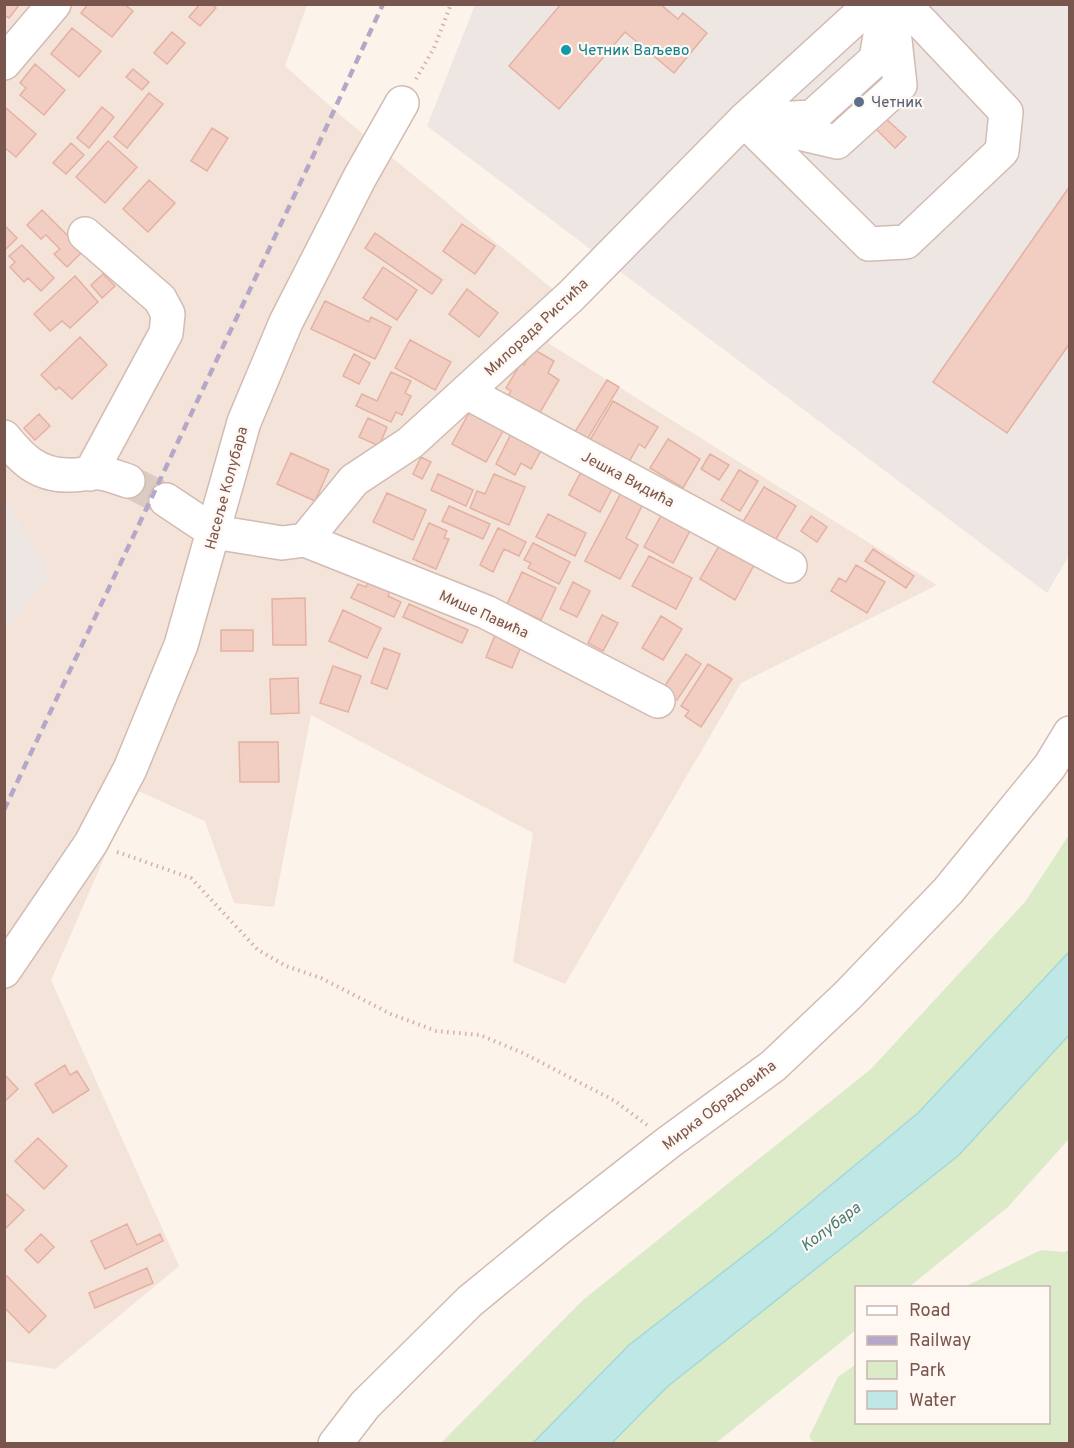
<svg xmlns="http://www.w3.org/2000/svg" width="1074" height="1448" font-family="Overpass,sans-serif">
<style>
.residential{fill:#f4e3d8}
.industrial{fill:#eee6e3}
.green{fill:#dbebc8}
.water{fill:#bee7e6;stroke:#a4d8d8;stroke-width:1.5}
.building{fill:#f2cec2;stroke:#e4b1a2;stroke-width:1.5}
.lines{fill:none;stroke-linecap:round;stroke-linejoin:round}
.minor-tunnel{stroke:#dbccc3;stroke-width:33;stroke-dasharray:33 16;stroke-linecap:butt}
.minor-casing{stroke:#d2bbb2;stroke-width:36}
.path{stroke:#d7b0a4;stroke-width:4;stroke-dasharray:1.5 4.5;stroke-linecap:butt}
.minor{stroke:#fff;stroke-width:33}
.rail{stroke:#b4a7c8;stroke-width:4.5;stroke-dasharray:9 6;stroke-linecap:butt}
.culture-dot{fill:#0f9aa8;stroke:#fff7f1;stroke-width:2}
.service-dot{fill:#5c6f8a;stroke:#fff7f1;stroke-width:2}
.labels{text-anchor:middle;stroke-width:4.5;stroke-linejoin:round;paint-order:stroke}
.culture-label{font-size:15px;fill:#0d838f;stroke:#fff7f1;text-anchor:start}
.service-label{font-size:15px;fill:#4e5e75;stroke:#fff7f1;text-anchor:start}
.street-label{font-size:15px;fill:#78554d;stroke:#fff7f1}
.water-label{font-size:16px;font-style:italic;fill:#407c7c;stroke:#fff7f1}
</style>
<rect width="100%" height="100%" fill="#fcf3ea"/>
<path class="residential" d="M4 5H307L285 66 346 120 577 309 548 343 937 585 741 683 565 984 513 962 533 833 311 715 274 907 234 903 205 821 134 789 51 980 179 1266 55 1369 4 1361Z"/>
<path class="industrial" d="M475 5H1069L1070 554 1047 593 427 126Z
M5 499 51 575 5 632H4Z"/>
<path class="green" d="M1069 835V952L918 1113 772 1234 629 1345 533 1443 440 1444 583 1300 871 1069 1025 902Z
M1069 1035V1139L1008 1207 909 1287 856 1288V1330L716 1443 612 1444 667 1387 959 1155Z
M1041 1250 1064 1252 1069 1250V1443H814L809 1437 838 1377 856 1364V1422H1048V1288L964 1287Z"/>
<path class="water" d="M1069 952V1035L959 1155 667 1387 612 1443H533L629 1345 772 1234 918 1113Z"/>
<path class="building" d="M4 4H20L9 18 4 15Z
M88 4H124L133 11 112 37 81 13Z
M200 4H212L216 8 200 26 189 17Z
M561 4H660L678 19 683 13 707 33 674 73 625 32 559 109 509 66Z
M72 28 101 51 79 77 51 54Z
M172 32 185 43 167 64 154 53Z
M35 64 65 90 44 115 20 95 26 88 20 83Z
M133 69 149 82 142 90 126 77Z
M878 79 884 117 906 137 895 148 874 127 837 118 835 106Z
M149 93 163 104 127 148 114 137Z
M102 107 114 117 89 148 77 138Z
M6 108 36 134 16 157 4 147V110Z
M212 128 228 138 207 171 191 161Z
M108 141 137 167 105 203 76 177Z
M71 143 84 155 66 174 53 163Z
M149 180 175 203 148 232 123 209Z
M1070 186V343L1007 433 933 382Z
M42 210 83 251 67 267 54 254 60 249 46 235 41 239 27 225Z
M462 224 495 246 475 274 443 251Z
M4 225 17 238 4 251Z
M375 233 442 280 432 294 365 248Z
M22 245 54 278 41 291 28 278 24 282 10 267 15 262 9 256Z
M383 267 417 290 397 320 363 298Z
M103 274 115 286 102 298 91 285Z
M75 276 98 302 70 328 62 321 50 331 34 314Z
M467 289 498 313 479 337 449 314Z
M325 301 369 322 371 317 391 327 375 359 311 329Z
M80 337 107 365 72 399 59 387 56 390 41 375Z
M410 340 451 362 435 390 395 368Z
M533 349 554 361 548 373 559 380 539 414 508 396 511 391 506 388 521 363 524 365Z
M354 354 370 363 359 384 343 376Z
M391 372 411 381 405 393 411 396 402 415 396 412 391 422 356 406 362 394 377 401Z
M607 380 619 387 585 443 573 435Z
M613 401 658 427 645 448 639 444 629 462 590 440Z
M470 411 504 429 486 462 452 444Z
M39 414 50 426 35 440 24 428Z
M368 418 387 427 379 446 359 437Z
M513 430 544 445 531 469 521 463 515 475 496 464Z
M668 439 700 459 683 488 650 468Z
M291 453 329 470 315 501 277 484Z
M710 454 729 465 719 480 701 469Z
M421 457 431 462 422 479 413 474Z
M583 468 614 485 600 512 569 495Z
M739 470 758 481 740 511 721 500Z
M438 474 473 490 466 506 431 490Z
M494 474 525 487 509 525 470 508 477 491 485 494Z
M764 487 796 506 773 544 741 525Z
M623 489 645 500 626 538 638 545 620 579 585 561Z
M387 493 426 510 413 540 373 522Z
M449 506 490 524 483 539 442 521Z
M663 512 692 527 673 563 644 547Z
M548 514 586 533 575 556 536 537Z
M811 516 827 527 817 542 801 531Z
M429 523 447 531 444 538 449 539 436 569 413 559Z
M498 528 526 542 519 556 504 549 493 572 480 565Z
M533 543 570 562 559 584 528 568 531 563 524 560Z
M719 546 754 565 735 600 700 579Z
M873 549 914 576 906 588 865 561Z
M649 556 692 578 676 609 632 586Z
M856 565 885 582 867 613 831 591 839 578 846 582Z
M522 572 556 588 541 620 507 604Z
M369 579 391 588 388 596 401 602 394 617 351 598 358 584 366 587Z
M573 582 590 591 577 617 560 609Z
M305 598 306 645H273L272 599Z
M409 604 468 630 462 643 403 617Z
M343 610 381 628 367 658 329 641Z
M602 615 618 623 603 651 588 643Z
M661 616 682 629 663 660 642 648Z
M221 630H253V651H221Z
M496 633 522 644 512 668 486 657Z
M384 648 400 654 387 689 371 683Z
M686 654 701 664 677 700 662 690Z
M708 664 732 679 701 727 685 716 689 711 681 706Z
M333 666 361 676 348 712 320 703Z
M298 678 299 713 271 714 270 679Z
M239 742H278L279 782H240Z
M65 1065 70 1075 77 1071 89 1090 53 1113 35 1084Z
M4 1074 18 1089 4 1102Z
M38 1138 67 1166 44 1189 15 1161Z
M4 1192 24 1210 4 1230Z
M127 1224 137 1245 160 1234 163 1241 105 1269 91 1241Z
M41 1234 54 1247 38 1263 25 1250Z
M147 1268 153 1283 95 1308 89 1293Z
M7 1276 46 1316 29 1333 4 1307V1278Z"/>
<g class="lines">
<path class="minor-tunnel" d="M128 481 166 500"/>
<defs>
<path id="minor" d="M4 63 54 4
M773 119 812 117 876 59 883 18
M744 120 869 244 906 242 1002 151 1006 112 904 4
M744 120 837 142 900 85 891 4
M85 234 160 299 168 314 166 333 90 474
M466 392 790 566
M4 437C21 458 37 475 67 475 78 476 89 472 100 473 109 474 119 478 128 481
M166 500 214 532 282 543 305 540 354 480 410 443 571 296 744 120 871 4
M305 540 486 612 658 701
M4 971 91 843 130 769 181 645 244 422 286 322 360 177 402 103
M335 1444 365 1405 470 1301 559 1228 669 1142 773 1066 848 995 948 891 1050 766 1070 733"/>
</defs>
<use href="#minor" class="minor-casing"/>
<path class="path" d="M416 79 434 48 451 4
M117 852 191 878 258 950 286 966 321 978 391 1014 436 1031 480 1035 523 1053 615 1101 647 1125"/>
<use href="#minor" class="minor"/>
<path class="rail" d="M4 810 314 154 383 4"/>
</g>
<circle class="culture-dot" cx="566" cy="50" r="6"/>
<circle class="service-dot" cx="859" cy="102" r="6"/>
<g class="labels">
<g class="culture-label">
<text x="578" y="55">Четник Ваљево</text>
</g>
<g class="service-label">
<text x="871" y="107">Четник</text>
</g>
<g class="street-label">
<text transform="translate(536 327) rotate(-43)" y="5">Милорада Ристића</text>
<text transform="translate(628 479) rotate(28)" y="5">Јешка Видића</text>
<text transform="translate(226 488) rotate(-75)" y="5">Насеље Колубара</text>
<text transform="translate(484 614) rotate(24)" y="5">Мише Павића</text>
<text transform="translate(719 1105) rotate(-37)" y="5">Мирка Обрадовића</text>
</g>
<g class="water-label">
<text transform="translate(830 1226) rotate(-37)" y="6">Колубара</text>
</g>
</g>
<rect width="1074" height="1448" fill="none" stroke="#78554d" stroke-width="12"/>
<rect x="855" y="1286" width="195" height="138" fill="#fff7f1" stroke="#c9b6af" stroke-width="1.5"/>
<rect x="867" y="1306" width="30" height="9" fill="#ffffff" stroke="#c9b6af" stroke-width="1.5"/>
<text x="909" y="1316" font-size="18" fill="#78554d">Road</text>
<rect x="867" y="1336" width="30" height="9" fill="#b4a7c8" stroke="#c9b6af" stroke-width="1.5"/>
<text x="909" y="1346" font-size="18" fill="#78554d">Railway</text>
<rect x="867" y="1361" width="30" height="18" fill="#dbebc8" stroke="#c9b6af" stroke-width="1.5"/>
<text x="909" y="1376" font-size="18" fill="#78554d">Park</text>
<rect x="867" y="1391" width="30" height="18" fill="#bee7e6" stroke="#c9b6af" stroke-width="1.5"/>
<text x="909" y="1406" font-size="18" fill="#78554d">Water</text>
</svg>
